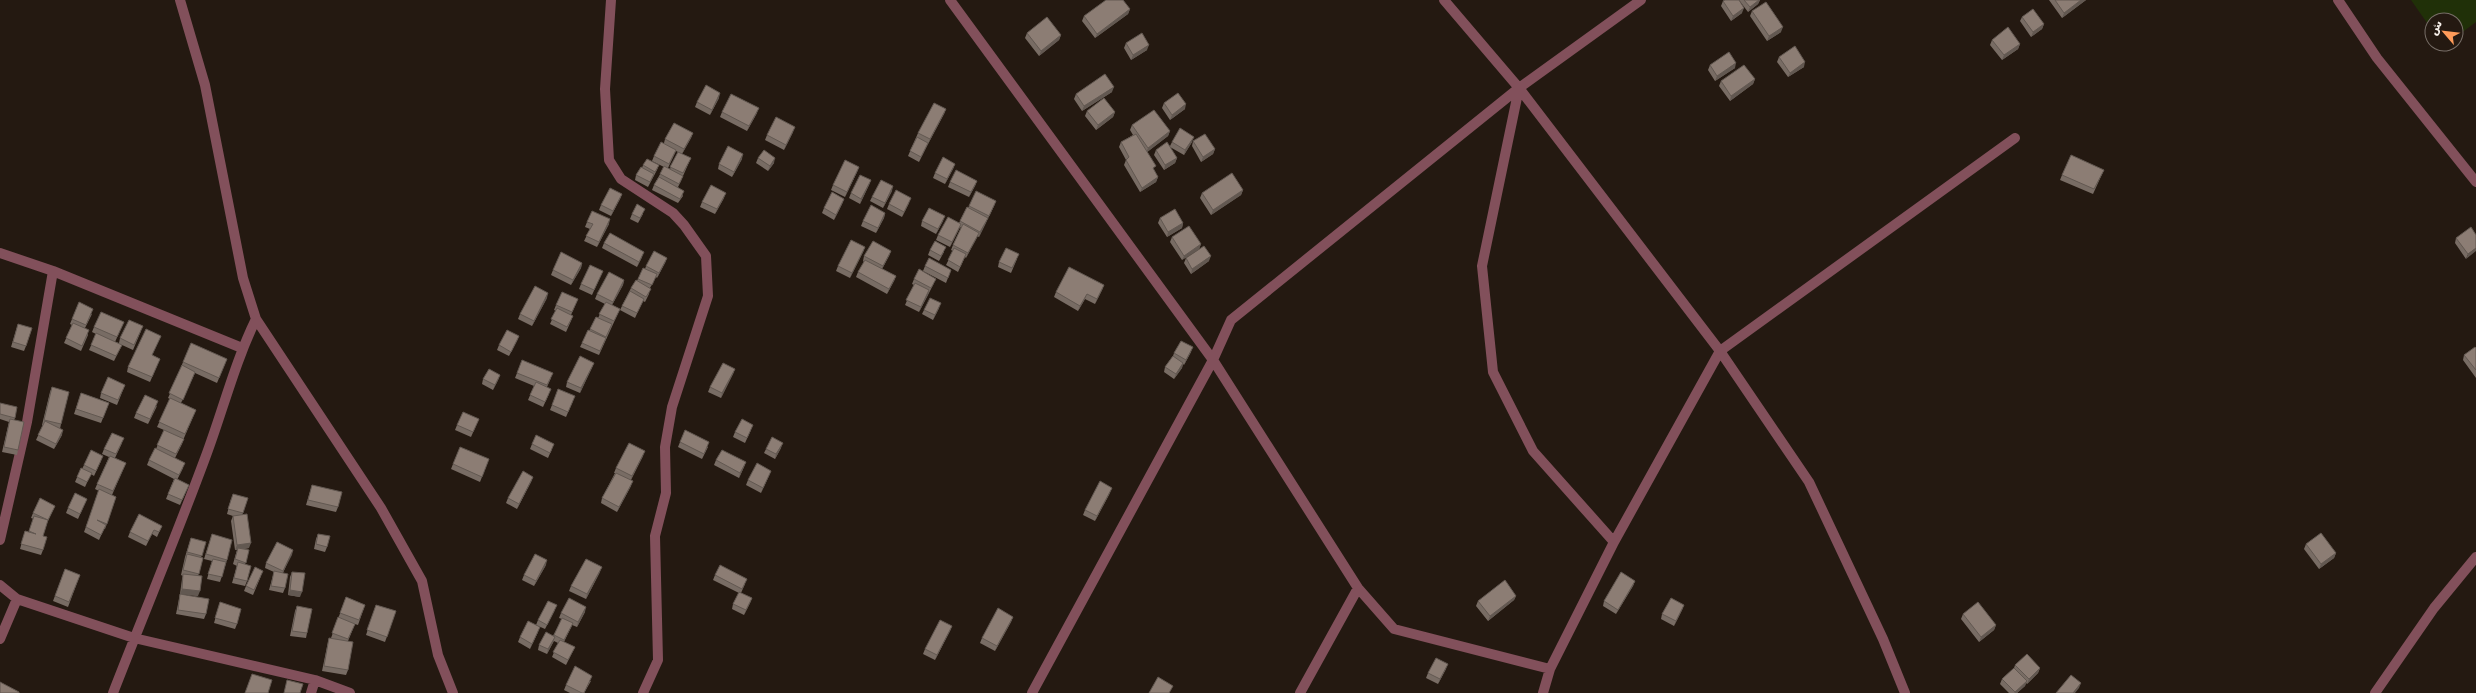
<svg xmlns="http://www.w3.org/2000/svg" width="2476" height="693" font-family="'DejaVu Sans','Noto Sans Arabic',sans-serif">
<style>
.green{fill:#203008}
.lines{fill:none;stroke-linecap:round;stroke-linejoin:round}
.street{stroke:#82505b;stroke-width:10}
.wall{fill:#786c64;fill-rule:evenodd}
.shaded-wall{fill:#625851}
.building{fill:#8c7d74;stroke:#625851}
</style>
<rect width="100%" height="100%" fill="#241911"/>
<path class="green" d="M2411 0H2476V22L2456 37V20H2432V30Z"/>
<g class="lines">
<path class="street" d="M611 0 605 89 609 160 621 179 673 213 684 225 706 256 708 296 672 407 665 447 666 493 655 536 658 660 643 693
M950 0 1213 360 1358 588 1394 629 1550 669
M1444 0 1519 88 1720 351 1809 482 1883 639 1905 693
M2338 0 2377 58 2476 182
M1519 88 1482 266 1493 372 1533 451 1614 542
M0 253 53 271 242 348
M256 319 381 508 422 581 438 655 453 693
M0 540 27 422 53 271
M0 585 17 599 134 638 315 680 350 693
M0 639 17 599
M113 693C143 616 175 539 204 461 222 414 234 364 256 319L243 278 205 85 180 0
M311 693 315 680
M1032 693 1213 360 1231 320 1519 88 1641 0
M1300 693 1358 588
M1543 693 1550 669 1614 542 1720 351 2015 138
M2375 693 2434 608 2476 557"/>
</g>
<path class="wall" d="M1739 0H1760L1758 4 1748 12Z
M2049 0H2086L2062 18Z
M1723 1 1742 13 1731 21 1721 6Z
M1130 9 1128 14 1095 38 1082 21 1084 16Z
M1752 11 1781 32 1767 41 1750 16Z
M2022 17 2044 24 2042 29 2031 37 2020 21Z
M1027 33 1061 35 1059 40 1039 56 1025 38Z
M1992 40 2020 44 2018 49 2002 60 1990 45Z
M1126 43 1147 50 1131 60 1124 48Z
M1779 57 1804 67 1788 77 1777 62Z
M1710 65 1735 68 1715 81 1708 70Z
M1755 79 1753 84 1730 101 1719 86 1721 81Z
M1112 92 1082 111 1074 99 1076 94Z
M719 98 710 115 695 107 697 102Z
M1164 103 1185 109 1170 120 1162 108Z
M946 109 944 114 928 144 919 162 908 156 918 133Z
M1087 111 1115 112 1113 117 1096 130 1085 116Z
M722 112 757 113 747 131 720 117Z
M1132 125 1170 131 1168 136 1147 152 1154 171 1158 177 1156 182 1140 192 1124 165 1126 160 1119 147 1121 142 1133 135 1130 130Z
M793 132 784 150 765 140 767 135Z
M693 133 691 138 682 154 691 158 683 176 681 181 678 187 683 196 678 203 652 190 654 185 664 167 652 161 654 156 664 143 665 139ZM676 151 678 152 670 169 668 168Z
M1193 141 1215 149 1213 154 1201 162 1192 146Z
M1172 142H1192L1184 155 1170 147 1177 158 1175 163 1164 170 1154 155 1156 150 1170 146Z
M758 158 774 163 768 171 756 163Z
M742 159 732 177 718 169 719 164Z
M955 164 953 169 945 184 933 178 935 173Z
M643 165H659L657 170 648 187 635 180 636 175 642 168Z
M859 167 857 172 845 197 831 190 833 185Z
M2104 170 2093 194 2060 180 2062 175Z
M871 180 869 185 860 204 849 198 851 193Z
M977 181 975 186 969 197 948 187 950 182Z
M1243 190 1241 195 1211 215 1200 198 1202 193Z
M892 191 883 208 870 201 872 197Z
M622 194 620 199 611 216 599 210 601 205Z
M724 198 715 214 700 207 702 202Z
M844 199 842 204 834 220 822 213 824 208Z
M996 201 994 206 979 237 977 236 966 258 965 257 958 272 946 265 953 251 951 250 953 245 961 228 960 227 950 247 936 240 938 235 959 223 967 207 968 208 969 206Z
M909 203 902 217 887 209 889 204Z
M885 213 884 218 876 233 861 226 863 221Z
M632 214H643L638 223 630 219Z
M1160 218 1183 223 1182 228 1167 237 1158 223Z
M922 221H943L936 234 921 226Z
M587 222 609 224 597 247 584 241 590 229 585 227Z
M2476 235 2466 259 2455 243 2456 238Z
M1172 237 1201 244 1199 249 1182 260 1170 242Z
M604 243 642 257 637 267 602 248Z
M865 247 863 252 850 278 836 271 838 266Z
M930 250 944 252 939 261 928 255Z
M891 251 889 256 882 269 896 276 894 281 887 294 856 277 858 272 864 262 863 261 864 256Z
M667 258 665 263 657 278 656 277 650 288 649 294 645 302 643 301 635 318 620 310 631 288 638 279 645 269 646 266Z
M1186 258 1209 261 1191 274 1184 263Z
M1017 259 1011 273 998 267 999 262Z
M582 263 581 268 571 285 551 275 553 270Z
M925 266 951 270 946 283 923 271Z
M603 271 592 295 579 289 581 284Z
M914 279 934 283 929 293 919 312 905 305 914 285 912 284Z
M624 280 623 285 612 305 620 309 599 355 580 347 582 343 589 331 596 317 598 318 605 304 595 299 597 294Z
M1104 285 1102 290 1095 304 1085 299 1078 311 1054 297 1056 292Z
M547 298 532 326 518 319 520 314Z
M578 299 571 315 573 316 571 321 566 332 550 324 556 311 554 310 556 305Z
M939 308 933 320 922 314 924 310Z
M92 314 85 328 88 335 81 351 64 343 72 325 70 324 72 319Z
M124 322 115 342 119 343 120 338 141 331 133 350 122 345 114 361 89 350 96 334 92 332 94 327Z
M18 324 26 346 24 351 11 347Z
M161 336 152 355 160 359 150 382 127 372 128 367Z
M519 336 517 341 509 356 497 350 499 345Z
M2476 348V378L2463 360 2464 355Z
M1191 352 1184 365 1183 364 1182 368 1174 379 1164 372 1165 367 1173 356 1174 353Z
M227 359 217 383 195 373 181 403 196 410 184 438 182 444 175 458 183 468 177 480 189 485 180 505 166 499 174 479 147 465 149 460 156 449 164 430 157 427 170 399 168 398 182 367H181L183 362Z
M594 363 580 393 566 387 567 382Z
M735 369 733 374 721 398 708 392 710 387Z
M517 373 551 378 547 387 549 394 543 407 528 400 534 386 515 378Z
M500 375 498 380 493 390 482 384 483 379Z
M125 385 117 405 100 398 101 393Z
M52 387 61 424 60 429 62 435 54 449 36 440 43 425H42L50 392Z
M81 393 109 403 101 423 74 414Z
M573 401 566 417 550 410 552 405Z
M0 403 15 418 14 420 18 450 17 455 2 452 9 422 0 419Z
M157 406 148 424 134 418 136 413Z
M479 419 471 437 455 430 457 425Z
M751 430 745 443 733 437 735 432Z
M680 442 708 447 702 459 678 447Z
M122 443 115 458 126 463 112 495 116 497 105 529H104L99 540 84 532 99 491 95 489 109 457 102 454 104 449Z
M532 444 552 449 548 458 530 449Z
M781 448 775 459 764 453 766 449Z
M643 456 631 480V486L617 512 601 503 602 498 615 473H614L616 468Z
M489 459 480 482 451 469 453 464Z
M716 460 746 462 744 467 739 478 714 465Z
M101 461 94 476 91 474 85 487 75 482 81 468 82 469 84 465Z
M771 471 761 493 746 485 748 480Z
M533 477 531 482 517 509 506 503 508 498Z
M312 485 338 507 336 512 306 505Z
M1110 493 1095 521 1083 515 1085 510Z
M87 499 78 519 66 513 68 508Z
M231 499 243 513 242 515 249 548 244 549 249 550 245 564 247 581 245 586 232 583 237 566 233 564 237 550H235L231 521 233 516 227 514Z
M55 506 47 523 43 536V550L41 555 20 549 25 531 29 532 34 519 31 518 33 513Z
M162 526 157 537 152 534 146 546 128 537 130 532Z
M212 534 227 560 220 582 207 579 212 561 204 559Z
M318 534 327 547 325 552 314 549 316 539Z
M191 538 206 542 201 557 203 558 198 576V596L182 594 206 614 204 619 176 614 180 594 182 579 183 576 181 575 185 557Z
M2306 544 2336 553 2334 558 2319 569 2304 549Z
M293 550 283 573 285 588 283 593 269 590 274 572 265 568 266 563Z
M546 565 534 586 522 580 524 575Z
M65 569 80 575 68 607 53 601Z
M292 572 300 597 288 595 290 577Z
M600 572 586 599 569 591 571 586Z
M715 575 745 584 741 593 752 598 750 603 744 615 732 609 733 604 739 593 713 580Z
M261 576 253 595 244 591 246 586Z
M1635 581 1633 586 1616 614 1603 606 1604 601Z
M1516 596 1514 600 1488 621 1476 606 1478 601Z
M346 597 365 605 358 625 355 624 348 641V670L346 675 322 671 328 642 329 638H331Z
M220 602 237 624 235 629 214 623Z
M376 605 396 611 385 642 366 635Z
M1684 605 1682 610 1674 626 1661 619 1662 614Z
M297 606 307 633 306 638 290 636 295 611Z
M555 610 545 629 536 625 538 620Z
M585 612 577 627 572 625 564 642 575 647 566 665 552 657 558 643 554 641 547 654 538 650 539 645 553 636 562 619 559 618 561 613Z
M1963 614 1996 625 1994 630 1979 642 1961 619Z
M1013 617 1011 622 995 651 980 643 982 638Z
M952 626 950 631 935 660 923 654 925 649Z
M538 632 530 649 518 642 520 637Z
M2015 665 2040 668 2038 673 2027 684 2026 683 2025 686 2017 693H2009L2000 684 2002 679 2014 668Z
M1446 669 1438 684 1426 678 1428 673Z
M591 681 584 693H570L564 690 566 685Z"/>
<path class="shaded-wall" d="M1759 0H1760L1758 4 1748 12 1750 7Z
M2081 0H2086L2062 18 2064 13Z
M1744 8 1742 13 1731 21 1733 16Z
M1130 9 1128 14 1095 38 1097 34Z
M2044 24 2042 29 2031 37 2033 32Z
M1783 27 1781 32 1767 41 1769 36Z
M1061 35 1059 40 1039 56 1041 51Z
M2020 44 2018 49 2002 60 2004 55Z
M1149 45 1147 50 1131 60 1133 55Z
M1805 62 1804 67 1788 77 1790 73Z
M1736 63 1735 68 1715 81 1717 76Z
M1755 79 1753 84 1730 101 1731 96Z
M1114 87 1112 92 1082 111 1084 106Z
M720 93 719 98 710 115 712 110Z
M1186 104 1185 109 1170 120 1172 115Z
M759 108 757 113 747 131 749 126Z
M946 109 944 114 928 144 930 139Z
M1115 112 1113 117 1096 130 1098 125Z
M795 127 793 132 784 150 786 145Z
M1170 131 1168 136 1146 153 1148 148Z
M693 133 691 138 682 154 684 149Z
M1194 137 1192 142 1184 155 1185 150Z
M1215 149 1213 154 1201 162 1203 157Z
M743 154 742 159 732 177 734 172Z
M775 158 774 163 768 171 770 166Z
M1177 158 1175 163 1164 170 1165 165Z
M955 164 953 169 945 184 947 179Z
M859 167 857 172 845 197 847 192Z
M1158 177 1156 182 1140 192 1142 188Z
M871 180 869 185 860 204 861 199Z
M977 181 975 186 969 197 971 192Z
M893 186 892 191 883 208 885 203Z
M1243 190 1241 195 1211 215 1213 210Z
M726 193 724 198 715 214 717 209Z
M622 194 620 199 611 216 613 211Z
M911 198 909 203 902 217 904 212Z
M844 199 842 204 834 220 836 215Z
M996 201 994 206 987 221 989 216Z
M885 213 884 218 876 233 878 228Z
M945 216 943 221 936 234 938 229Z
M988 218 986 223 979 237 980 232Z
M610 219 609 224 597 247 599 242Z
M1183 223 1182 228 1167 237 1168 232Z
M961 224 959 229 950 247 952 242Z
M979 233 977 238 966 258 968 253Z
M1201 244 1199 249 1182 260 1184 256Z
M865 247 863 252 850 278 852 273Z
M2476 248V251L2466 259 2468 254Z
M891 251 889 256 881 271 883 266Z
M644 252 642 257 637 267 639 262Z
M1211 256 1209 261 1191 274 1192 269Z
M667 258 665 263 657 278 659 273Z
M582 263 581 268 571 285 573 280Z
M896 276 894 281 887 294 889 289Z
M624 280 623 285 611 307 613 302Z
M1104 285 1102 290 1095 304 1097 299Z
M929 290 928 295 919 312 921 307Z
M548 293 547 298 532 326 534 321Z
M1087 294 1085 299 1078 311 1080 306Z
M941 303 939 308 933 320 935 315Z
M1193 347 1191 352 1184 365 1186 360Z
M594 363 592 368 580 393 581 388Z
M1183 363 1182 368 1174 379 1176 374Z
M735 369 733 374 721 398 722 393Z
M500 375 498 380 493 390 495 385Z
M63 430 62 435 54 449 56 444Z
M783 443 781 448 775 459 776 454Z
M645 451 643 456 630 481 632 476Z
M746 462 744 467 739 478 740 473Z
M771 471 769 476 761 493 763 488Z
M533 477 531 482 517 509 519 504Z
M633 481 631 486 617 512 619 507Z
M1112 488 1110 493 1095 521 1097 516Z
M251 543 249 548 235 550 237 545Z
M293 550 292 555 281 576 283 571Z
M2336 553 2334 558 2319 569 2321 564Z
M547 560 546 565 534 586 536 581Z
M602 567 600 572 586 599 587 594Z
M1635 581 1633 586 1616 614 1618 610Z
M182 589 200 591 198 596 180 594Z
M290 590 302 592 300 597 288 595Z
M1516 596 1514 600 1488 621 1490 616Z
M752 598 750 603 744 615 746 610Z
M1684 605 1682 610 1674 626 1676 621Z
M586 607 585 612 577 627 578 622Z
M1013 617 1011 622 995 651 997 646Z
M573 623 571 628 562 645 564 640Z
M1996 625 1994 630 1979 642 1981 637Z
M952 626 950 631 935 660 937 655Z
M540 627 538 632 530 649 532 644Z
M555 637 553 642 547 654 548 649Z
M1448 664 1446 669 1438 684 1440 679Z
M2040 668 2038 673 2027 684 2029 679Z
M2027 681 2025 686 2017 693H2014Z
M2081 683 2079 688 2075 693H2073Z"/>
<path class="building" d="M1106 0H1123L1130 9 1097 34 1084 16Z
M1725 0H1739L1744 8 1733 16 1723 1Z
M1744 0H1759L1750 7Z
M2055 0H2081L2064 13Z
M1766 2 1783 27 1769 36 1752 11Z
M2033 9 2044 24 2033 32 2022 17Z
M1047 17 1061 35 1041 51 1027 33Z
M2008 27 2020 44 2004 55 1992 40Z
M1142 33 1149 45 1133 55 1126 43Z
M1795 46 1805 62 1790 73 1779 57Z
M1729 52 1736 63 1717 76 1710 65Z
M1744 65 1755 79 1731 96 1721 81Z
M1105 74 1114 87 1084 106 1076 94Z
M706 85 720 93 712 110 697 102Z
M1178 93 1186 104 1172 115 1164 103Z
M731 94 759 108 749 126 722 112Z
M1104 98 1115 112 1098 125 1087 111Z
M934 103 946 109 930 139 918 133Z
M1154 110 1170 131 1148 148 1132 125Z
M776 117 795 127 786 145 767 135Z
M674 123 693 133 684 149 665 139Z
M1180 128 1194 137 1185 150 1172 142Z
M1136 134 1156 166 1153 168 1158 177 1142 188 1126 160 1129 157 1121 142Z
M1205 134 1215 149 1203 157 1193 141Z
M917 137 928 143 921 157 910 151Z
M661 142 676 150 669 164 654 156Z
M1167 142 1177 158 1165 165 1156 150Z
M728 146 743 154 734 172 719 164Z
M764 150 775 158 770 166 758 158Z
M678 152 691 158 683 173 670 167Z
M2071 155 2104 170 2094 189 2062 175Z
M943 157 955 164 947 179 935 173Z
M647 159 659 165 655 172 643 165Z
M845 160 859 167 847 192 833 185Z
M664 166 683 176 679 184 660 174Z
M641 167 654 174 650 182 636 175Z
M956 170 977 181 971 192 950 182Z
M1232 173 1243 190 1213 210 1202 193Z
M860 175 871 180 861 199 851 193Z
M659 177 684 191 680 199 654 185Z
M881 180 893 186 885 203 872 197Z
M711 185 726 193 717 209 702 202Z
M610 188 622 194 613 211 601 205Z
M896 190 911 198 904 212 889 204Z
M976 191 996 201 989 216 969 206Z
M832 192 844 199 836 215 824 208Z
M637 204 645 209 640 218 632 214Z
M871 205 885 213 878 228 863 221Z
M967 207 988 218 980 232 960 221Z
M929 208 945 216 938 229 922 221Z
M1175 209 1183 223 1168 232 1160 218Z
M592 211 610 219 599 242 586 236 593 224 587 222Z
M948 217 961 224 952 242 938 235Z
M963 224 979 233 968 253 953 245Z
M1189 226 1201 244 1184 256 1172 237Z
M2471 227 2476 235V248L2468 254 2456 238Z
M610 233 644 252 639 262 604 243Z
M851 240 865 247 852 273 838 266Z
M873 241 891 251 883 266 864 256Z
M935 241 946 247 941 256 930 250Z
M1204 246 1211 256 1192 269 1186 258Z
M954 248 966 254 960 267 948 260Z
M1006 248 1019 254 1012 268 999 262Z
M654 251 667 258 659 273 646 266Z
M561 252 582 263 573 280 553 270Z
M929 258 951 270 948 278 925 266Z
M865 260 896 276 889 289 858 272Z
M590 265 603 271 594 290 581 284Z
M1069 267 1104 285 1097 299 1087 294 1080 306 1056 292Z
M643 268 657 274 652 285 638 279Z
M919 269 936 279 931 288 914 279Z
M609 272 624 280 613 302 597 294Z
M636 280 651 289 646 297 631 288Z
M915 283 929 290 921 307 906 300Z
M535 286 548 293 534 321 520 314Z
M630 291 644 299 637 313 622 306Z
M562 292 578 299 572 312 556 305Z
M930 298 941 303 935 315 924 310Z
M79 302 93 309 86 325 72 319Z
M606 302 620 309 614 321 599 314Z
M557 308 573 316 567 327 551 319Z
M101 312 124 322 117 337 94 327Z
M596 317 612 324 606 337 590 329Z
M129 320 143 326 134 345 120 338Z
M73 323 89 330 82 346 66 338Z
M18 324 32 328 26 346 13 342Z
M146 329 161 336 152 355 160 359 152 377 128 367Z
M507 330 519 336 511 352 499 345Z
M588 330 606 338 600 351 582 343Z
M96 333 122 345 116 356 91 345Z
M1181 341 1193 347 1186 360 1174 353Z
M191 343 227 359 219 378 183 362Z
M2475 347 2476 348V370L2464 355Z
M580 356 594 363 581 388 567 382Z
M1173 356 1183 363 1176 374 1165 367Z
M522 360 553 373 547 385 517 373Z
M723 363 735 369 722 393 710 387Z
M182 365 195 372 183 400 169 393Z
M489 369 500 375 495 385 483 379Z
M108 377 125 385 118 400 101 393Z
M536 382 551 389 545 402 530 395Z
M52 387 69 392 61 424 44 420Z
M558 389 575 396 568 412 552 405Z
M81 393 109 403 103 418 76 409Z
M145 395 158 401 150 419 136 413Z
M170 398 196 410 185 434 159 422Z
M0 403 17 407 15 418 0 414Z
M463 412 479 419 473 432 457 425Z
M10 419 24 422 18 450 4 447Z
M742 419 753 425 747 438 735 432Z
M45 421 63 430 56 444 38 435Z
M164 430 184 439 176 454 157 445Z
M685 430 709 442 704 454 680 442Z
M112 433 124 438 116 454 104 449Z
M536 435 554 444 550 453 532 444Z
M772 437 783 443 776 454 766 449Z
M629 443 645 451 632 476 616 468Z
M460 447 489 459 482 477 453 464Z
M155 448 185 463 179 475 149 460Z
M91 450 103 456 96 471 84 465Z
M722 450 746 462 740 473 716 460Z
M110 456 126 463 113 491 97 484Z
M757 463 771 471 763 488 748 480Z
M81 468 92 473 87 482 77 477Z
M523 471 533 477 519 504 508 498Z
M616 473 633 481 619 507 602 498Z
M175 478 189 485 182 500 168 494Z
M1100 481 1112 488 1097 516 1085 510Z
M312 485 342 492 338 507 308 500Z
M99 489 116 497 107 524 97 520 106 525 101 535 86 527Z
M75 493 87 499 80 514 68 508Z
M233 494 248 498 243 513 228 509Z
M40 498 55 506 48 520 33 513Z
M139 514 162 526 159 532 154 530 148 541 130 532Z
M247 514 251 543 237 545 233 516Z
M34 516 48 520 43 536 47 537 43 550 21 544 25 531 36 534 29 531Z
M2321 533 2336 553 2321 564 2306 544Z
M212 534 232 540 227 560 206 554Z
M318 534 330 536 327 547 316 544Z
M191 538 206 542 202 556 187 552Z
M277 542 293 550 283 571 266 563Z
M238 548 249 550 246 563 235 559Z
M187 554 203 558 199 574 183 570Z
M535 554 547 560 536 581 524 575Z
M213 559 226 562 222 577 208 574Z
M586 559 602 567 587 594 571 586Z
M238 562 251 566 247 581 234 578Z
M720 565 747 579 742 589 715 575Z
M255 567 263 571 254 590 246 586Z
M65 569 80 575 69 602 55 596Z
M274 571 288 574 285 588 271 586Z
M292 572 305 573 302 592 290 590Z
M1621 572 1635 581 1618 610 1604 601Z
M183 574 202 576 200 591 182 589Z
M1505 580 1516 596 1490 616 1478 601Z
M739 592 752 598 746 610 733 604Z
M180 594 209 599 206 614 178 610Z
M346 597 365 605 359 620 340 613Z
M569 598 586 607 578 622 561 613Z
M1671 598 1684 605 1676 621 1662 614Z
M548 601 557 605 547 625 538 620Z
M220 602 241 609 237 624 215 618Z
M1978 602 1996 625 1981 637 1963 614Z
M376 605 396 611 387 637 367 630Z
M297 606 312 609 307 633 292 631Z
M998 608 1013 617 997 646 982 638Z
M338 617 355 624 348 639 332 633Z
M562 618 573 623 564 640 554 635Z
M940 620 952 626 937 655 925 649Z
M528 621 540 627 532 644 520 637Z
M546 632 555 637 548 649 539 645Z
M329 638 353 642 348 670 324 666Z
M560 640 575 647 568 660 553 652Z
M2027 654 2040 668 2029 679 2015 665Z
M1436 658 1448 664 1440 679 1428 673Z
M575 666 592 676 584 693H582L566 685Z
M2014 668 2027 681 2015 692 2002 679Z
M252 674 272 680 268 693H245Z
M2071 675 2081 683 2073 693H2056Z
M1158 677 1173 686 1169 693H1149Z
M287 680 303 684 300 693H284Z
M0 682 19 692V693H0Z"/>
<g transform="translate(2444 32) rotate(298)"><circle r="19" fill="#241911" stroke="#786f68"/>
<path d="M0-3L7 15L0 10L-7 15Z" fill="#fe9b59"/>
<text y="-6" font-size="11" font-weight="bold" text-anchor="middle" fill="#f7f0ea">ش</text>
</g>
</svg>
